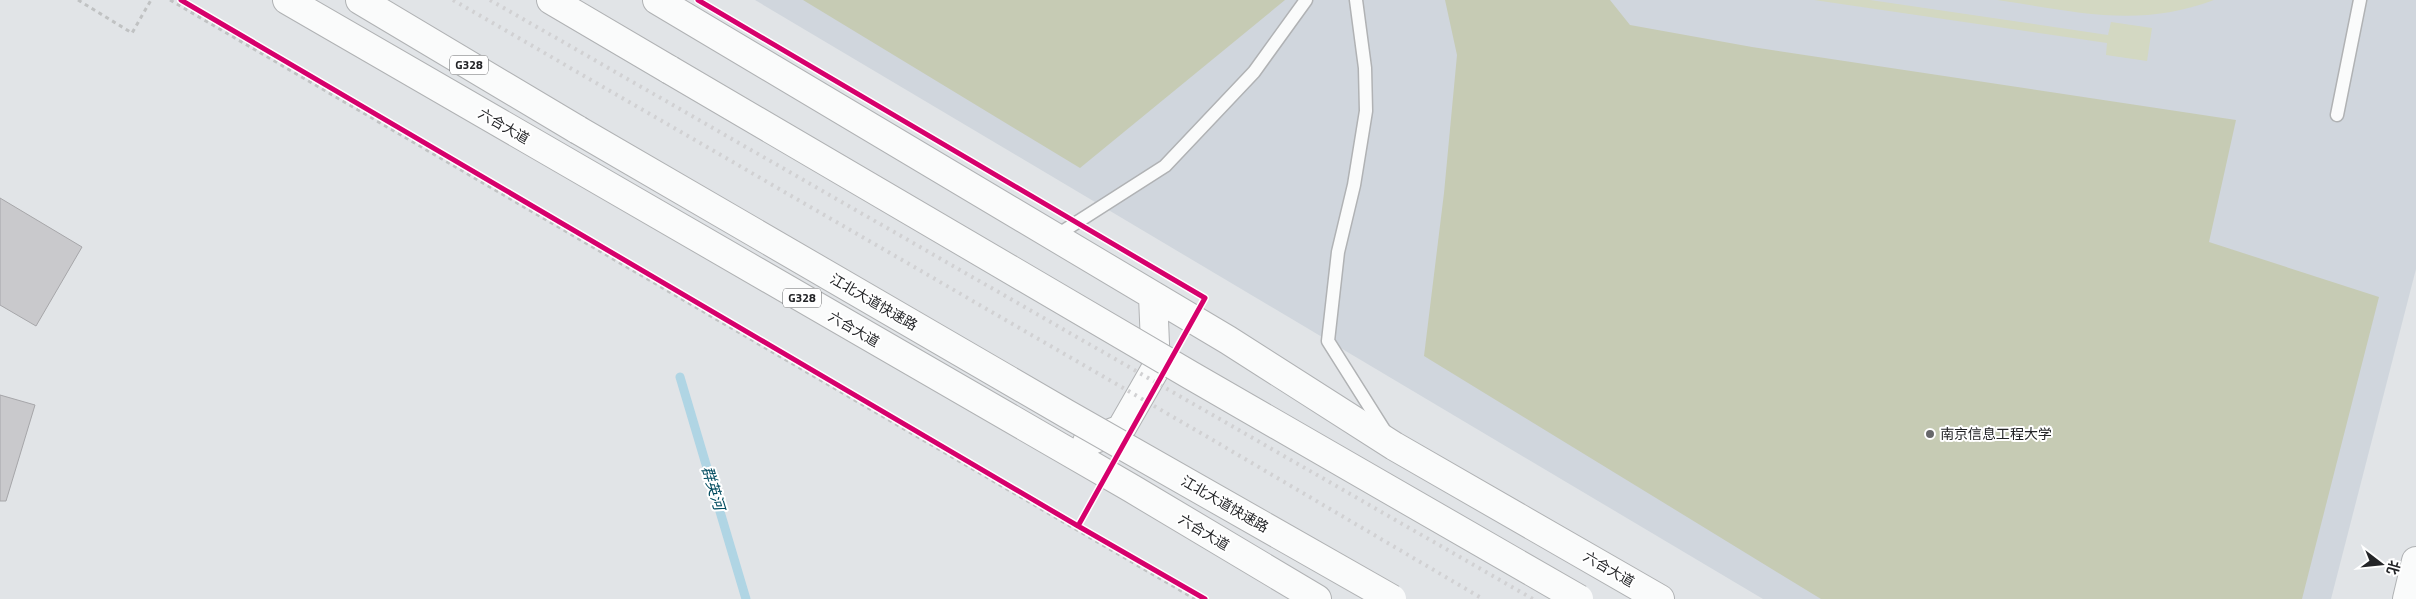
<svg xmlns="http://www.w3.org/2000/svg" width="2416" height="599" font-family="'Titillium Web','Noto Sans SC',sans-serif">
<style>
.built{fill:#d0d6dd}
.green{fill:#d3d8c2}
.forest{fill:#c6cbb4}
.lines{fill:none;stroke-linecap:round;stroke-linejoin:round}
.stream{stroke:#b0d5e4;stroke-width:9}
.building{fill:#c9c9cc;stroke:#a6a6a9}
.service-casing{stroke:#b0b2b4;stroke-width:15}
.secondary-casing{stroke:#b0b2b4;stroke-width:30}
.primary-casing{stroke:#b0b2b4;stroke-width:30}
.trunk-casing{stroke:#b0b2b4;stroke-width:30}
.path{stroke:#c0c2c3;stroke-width:3;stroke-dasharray:4 4;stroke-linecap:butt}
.service{stroke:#fafbfb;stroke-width:12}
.secondary{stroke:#fafbfb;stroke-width:28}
.primary{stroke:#fafbfb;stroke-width:28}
.trunk{stroke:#fafbfb;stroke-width:28}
.rail{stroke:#d1d1d3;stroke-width:4;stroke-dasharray:2.5 5;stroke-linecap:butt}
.trunk-bridge-casing{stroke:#b0b2b4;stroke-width:30;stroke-linecap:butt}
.trunk-bridge{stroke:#fafbfb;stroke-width:28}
.cycleway-casing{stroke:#fff;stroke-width:8}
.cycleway{stroke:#d6006c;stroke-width:5}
.poi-dot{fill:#66676a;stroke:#fff;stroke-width:2}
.labels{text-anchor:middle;stroke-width:4;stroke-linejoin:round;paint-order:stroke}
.shield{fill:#fff;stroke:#656668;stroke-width:1}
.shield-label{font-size:12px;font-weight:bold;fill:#232427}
.street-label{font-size:14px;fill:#232427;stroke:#fff}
.poi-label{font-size:14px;fill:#232427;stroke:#fff;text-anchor:start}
.water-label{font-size:15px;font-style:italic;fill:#004b5f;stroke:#fff}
</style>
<rect width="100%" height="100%" fill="#e1e4e7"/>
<path class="built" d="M755 0H2416V269L2331 599H1763Z"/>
<path class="green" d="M1814 0H1870L2108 35 2111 22 2152 28 2147 61 2106 55 2107 43Z
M1997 0H2214C2137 29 2075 11 1997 0Z"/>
<path class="forest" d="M803 0H1285L1080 168Z
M1445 0H1610L1630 25 1752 47 2236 120 2209 242 2379 297 2302 599H1821L1424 356 1444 193 1457 55Z"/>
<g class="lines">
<path class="stream" d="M680 377 746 599"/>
</g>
<path class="building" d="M0 198 82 247 36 326 0 305Z
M0 395 35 405 6 501H0Z"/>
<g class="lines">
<defs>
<path id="service" d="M1356 0 1365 68 1366 111 1354 185 1338 252 1328 341 1386 433
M2337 115 2360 0
M1054 237 1165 166 1254 72 1306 0"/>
<path id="secondary" d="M2407 599 2416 561"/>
<path id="primary" d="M287 0 1131 488 1317 599
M657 0 1228 340 1394 446 1660 599
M1087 442 1121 429 1156 368 1153 296"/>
<path id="trunk" d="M360 0 578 130
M551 0 670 70"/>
</defs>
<use href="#service" class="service-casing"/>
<use href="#secondary" class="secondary-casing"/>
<use href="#primary" class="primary-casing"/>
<use href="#trunk" class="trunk-casing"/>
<path class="path" d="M78 0 132 33 151 0
M170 0 1195 599"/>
<use href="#service" class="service"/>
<use href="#secondary" class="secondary"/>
<use href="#primary" class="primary"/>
<use href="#trunk" class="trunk"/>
<path class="rail" d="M453 0 1206 436 1483 599
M490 0 1533 599"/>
<defs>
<path id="trunk-bridge" d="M670 70 1192 376 1579 599
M578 130 1067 414 1392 599"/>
</defs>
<use href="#trunk-bridge" class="trunk-bridge-casing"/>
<use href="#trunk-bridge" class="trunk-bridge"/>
<defs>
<path id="cycleway" d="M181 0 1078 526 1205 298 698 0
M1078 526 1205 599"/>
</defs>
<use href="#cycleway" class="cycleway-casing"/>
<use href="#cycleway" class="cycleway"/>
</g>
<circle class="poi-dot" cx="1930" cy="434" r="5"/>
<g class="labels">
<g class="shield">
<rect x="450" y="55.5" width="38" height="19" rx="4"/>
<rect x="783" y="288.5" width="38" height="19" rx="4"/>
</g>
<g class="shield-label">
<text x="469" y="69">G328</text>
<text x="802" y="302">G328</text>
</g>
<g class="street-label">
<text transform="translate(504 126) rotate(30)" y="5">六合大道</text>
<text transform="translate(874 302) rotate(30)" y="5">江北大道快速路</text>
<text transform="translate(854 329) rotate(30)" y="5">六合大道</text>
<text transform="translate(1225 504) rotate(30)" y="5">江北大道快速路</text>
<text transform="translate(1204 532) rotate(31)" y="5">六合大道</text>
<text transform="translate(1609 569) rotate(30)" y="5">六合大道</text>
</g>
<g class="poi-label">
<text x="1940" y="439">南京信息工程大学</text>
</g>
<g class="water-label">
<text transform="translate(713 488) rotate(73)" y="5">群英河</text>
</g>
</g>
<g transform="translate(2381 564) rotate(106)" stroke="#ffffff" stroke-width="4" paint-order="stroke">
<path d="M0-4L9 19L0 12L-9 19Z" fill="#232427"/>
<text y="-8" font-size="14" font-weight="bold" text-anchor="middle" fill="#232427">北</text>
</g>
</svg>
